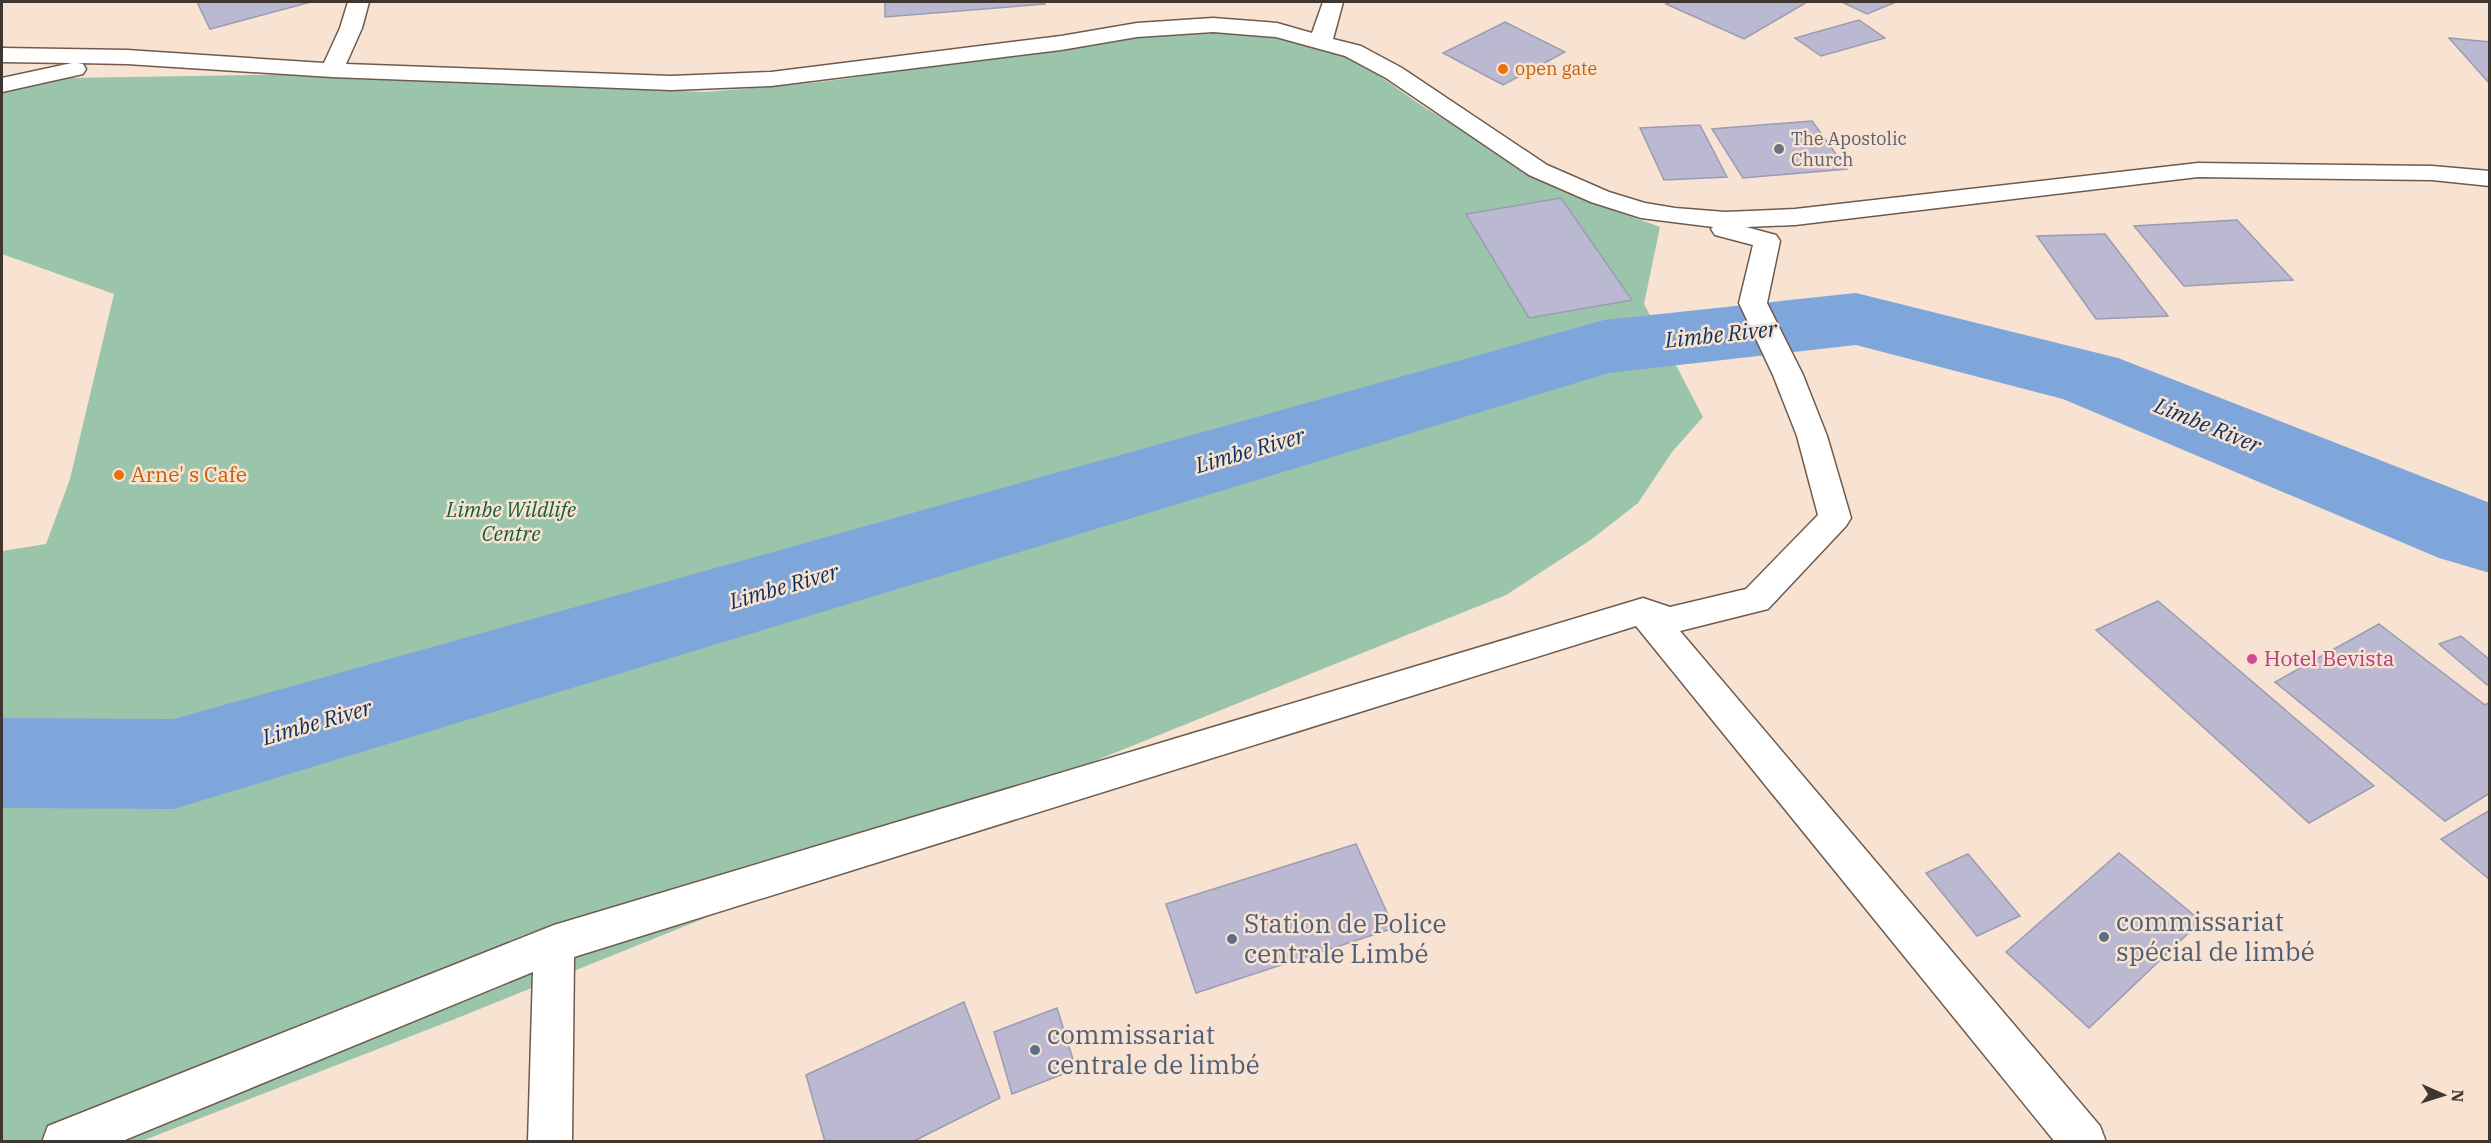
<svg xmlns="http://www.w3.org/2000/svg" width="2491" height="1143" font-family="'IBM Plex Serif',serif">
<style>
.green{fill:#9bc5aa}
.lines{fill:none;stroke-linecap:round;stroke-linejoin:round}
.river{fill:#7fa6da;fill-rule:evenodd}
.building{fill:#bab9d1;stroke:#9b9bb1;stroke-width:1.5}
.minor-casing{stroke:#6e5b4d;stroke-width:3}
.minor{fill:#fff;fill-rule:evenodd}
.food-dot{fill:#e8710a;stroke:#f8e2d1;stroke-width:2}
.worship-dot{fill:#6b7280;stroke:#f8e2d1;stroke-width:2}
.hotel-dot{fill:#d1479c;stroke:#f8e2d1;stroke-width:2}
.service-dot{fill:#5c6f8a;stroke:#f8e2d1;stroke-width:2}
.labels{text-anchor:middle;stroke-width:5;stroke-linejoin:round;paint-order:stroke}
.far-food-label{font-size:18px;fill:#c56008;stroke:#f8e2d1;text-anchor:start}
.far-worship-label{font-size:18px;fill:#5b616d;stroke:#f8e2d1;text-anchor:start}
.food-label{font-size:21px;fill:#c56008;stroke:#f8e2d1;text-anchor:start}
.park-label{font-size:21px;font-style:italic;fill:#16603b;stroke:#f8e2d1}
.hotel-label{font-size:21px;fill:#b23c85;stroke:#f8e2d1;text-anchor:start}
.water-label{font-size:22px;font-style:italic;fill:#07305f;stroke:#f8e2d1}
.near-service-label{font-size:26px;fill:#4e5e75;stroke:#f8e2d1;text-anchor:start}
</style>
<rect width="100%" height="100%" fill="#f8e2d1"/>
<path class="green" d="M1209 28 1275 32 1315 43 1358 61 1418 103 1531 174 1585 200 1660 227 1644 304 1703 417 1672 452 1638 503 1592 539 1506 595 455 1019 142 1141H2V551L46 544 70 479 114 294 2 254V79L319 74 705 92 821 82Z"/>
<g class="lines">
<path class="river" d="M1856 293 2118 358 2490 503V573L2439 558 2063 399 1856 345 1609 373 174 809 2 808V718L174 719 1604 320Z"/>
</g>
<path class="building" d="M197 2H311L210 29Z
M885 2H1044L1045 4 885 17Z
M1671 2H1807L1744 39 1666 4Z
M1842 2H1896L1867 14Z
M1859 20 1885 38 1821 56 1795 38Z
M1505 22 1565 52 1503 85 1443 53Z
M2449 38 2490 42V84Z
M1812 121 1847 169 1743 178 1712 129Z
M1700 125 1727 177 1664 180 1640 128Z
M1561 198 1632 300 1529 318 1466 214Z
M2237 220 2293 280 2184 286 2134 226Z
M2105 234 2168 316 2096 319 2037 236Z
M2158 601 2374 786 2309 823 2096 630Z
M2379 624 2485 705 2490 702V793L2445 821 2275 682Z
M2461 636 2490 660V684L2487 685 2439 644Z
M2490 810V880L2441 839Z
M1356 844 1394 928 1196 993 1166 904Z
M2119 853 2201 921 2089 1028 2006 952Z
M1968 854 2020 916 1977 936 1926 873Z
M964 1002 1000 1098 912 1142H825L806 1075Z
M1057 1008 1076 1069 1012 1094 994 1032Z"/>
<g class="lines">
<defs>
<path id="minor" d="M348 2H369L362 28 346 64 671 76 771 72 1061 36 1137 23 1213 18 1277 23 1312 33 1323 2H1343L1333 39 1361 46 1402 68 1547 165 1609 192 1645 203 1675 208 1725 212 1795 209 2198 163 2432 166 2490 171V186L2432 180 2198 177 1795 225 1746 227 1776 235 1780 241 1767 303 1803 375 1827 436 1851 518 1846 526 1768 609 1680 631 2100 1126 2106 1142H2055L1636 626 574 957 572 1142H528L533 972 120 1142H42L48 1126 554 925 1643 598 1670 607 1746 589 1818 515 1797 436 1773 375 1739 303 1753 245 1715 235 1711 229 1713 227 1641 218 1591 202 1529 175 1386 78 1345 56 1276 37 1213 32 1137 37 1061 50 771 86 671 90 332 77 127 64 78 63 83 64 86 69 83 74 2 92V78L72 63 2 62V48L127 50 324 63 340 28Z"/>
</defs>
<use href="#minor" class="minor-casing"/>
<use href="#minor" class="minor"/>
</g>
<g class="food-dot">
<circle cx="1503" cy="69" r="6"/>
<circle cx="119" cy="475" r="6"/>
</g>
<circle class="worship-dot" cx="1779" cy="149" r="6"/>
<circle class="hotel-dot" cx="2252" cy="659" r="6"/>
<g class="service-dot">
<circle cx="2104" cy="937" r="6"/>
<circle cx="1232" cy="939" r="6"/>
<circle cx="1035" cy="1050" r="6"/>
</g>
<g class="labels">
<g class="far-food-label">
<text x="1515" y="75">open gate</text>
</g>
<g class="far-worship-label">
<text x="1791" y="145">The Apostolic<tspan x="1791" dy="21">Church</tspan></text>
</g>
<g class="food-label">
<text x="131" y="482">Arne' s Cafe</text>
</g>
<g class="park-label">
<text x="511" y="517">Limbe Wildlife<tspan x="511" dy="24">Centre</tspan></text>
</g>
<g class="hotel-label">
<text x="2264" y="666">Hotel Bevista</text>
</g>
<g class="water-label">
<text transform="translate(1721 334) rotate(-6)" y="8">Limbe River</text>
<text transform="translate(2208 425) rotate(22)" y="8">Limbe River</text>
<text transform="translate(1250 450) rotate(-16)" y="8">Limbe River</text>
<text transform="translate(784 586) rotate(-16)" y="8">Limbe River</text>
<text transform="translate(317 722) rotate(-16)" y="8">Limbe River</text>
</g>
<g class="near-service-label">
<text x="2116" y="931">commissariat<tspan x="2116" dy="30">spécial de limbé</tspan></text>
<text x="1244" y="933">Station de Police<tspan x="1244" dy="30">centrale Limbé</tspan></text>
<text x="1047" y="1044">commissariat<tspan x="1047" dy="30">centrale de limbé</tspan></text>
</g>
</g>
<rect width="2491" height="1143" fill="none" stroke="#3e362f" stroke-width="6"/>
<g transform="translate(2443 1095) rotate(93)" stroke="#f8e2d1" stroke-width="4.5" paint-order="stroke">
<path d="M0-4.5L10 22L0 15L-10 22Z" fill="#3e362f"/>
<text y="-9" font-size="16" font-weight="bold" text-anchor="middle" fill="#3e362f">N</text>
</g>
</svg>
